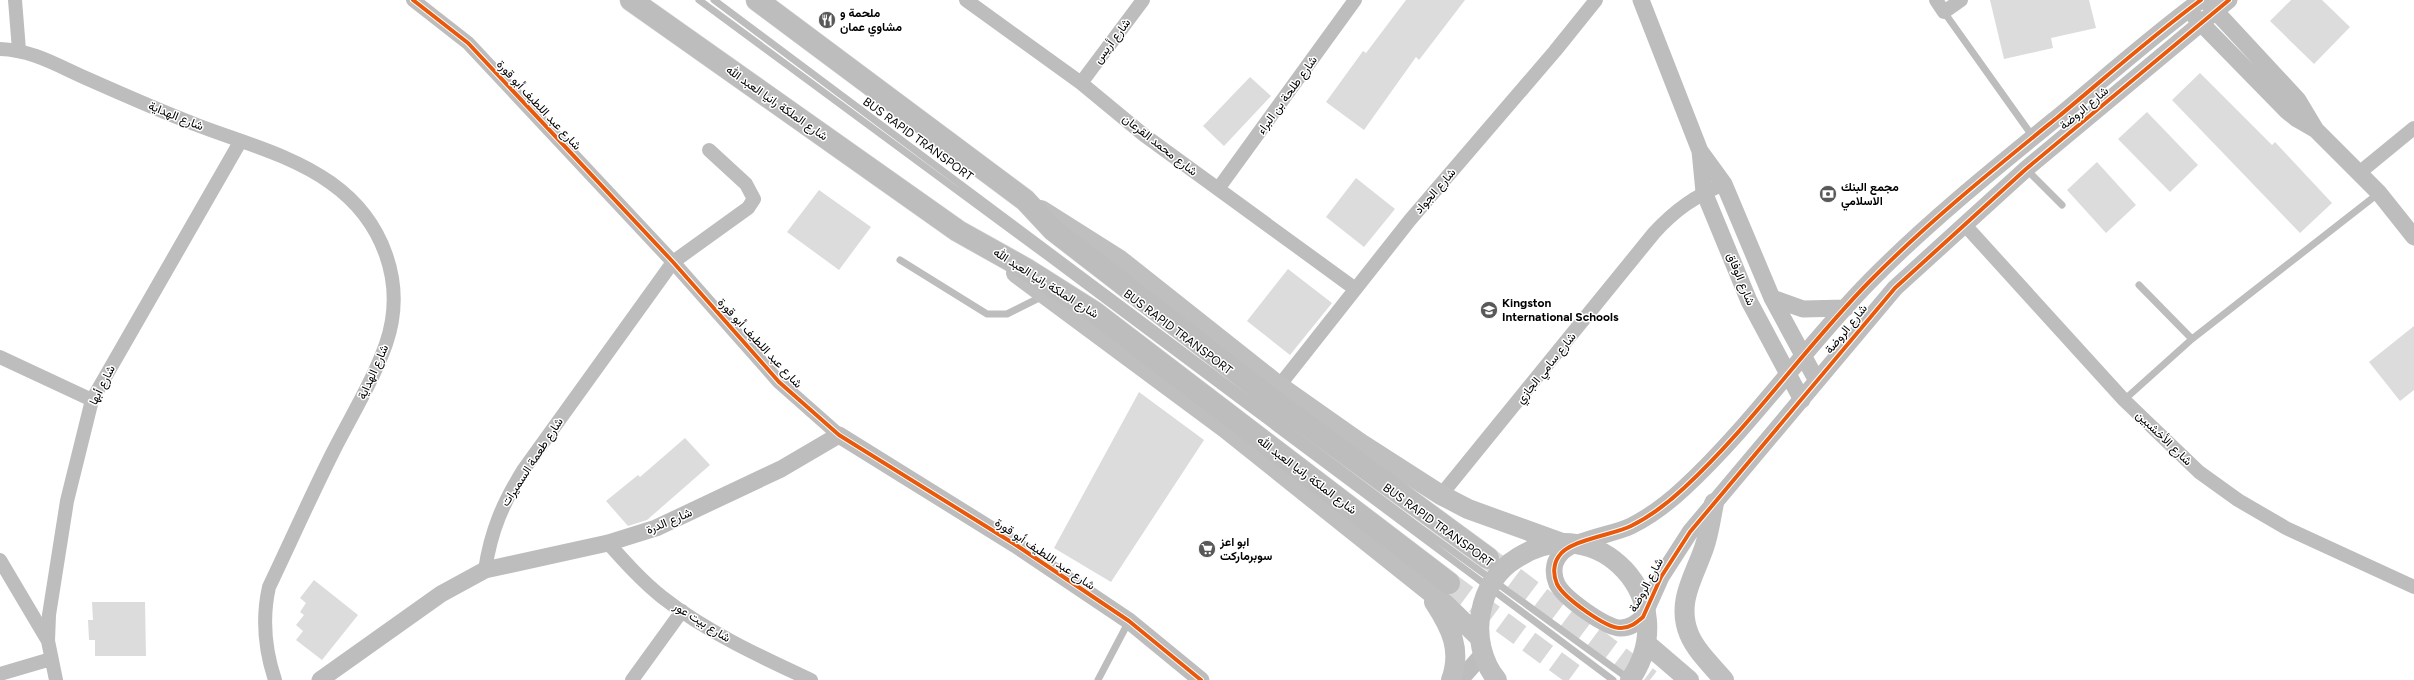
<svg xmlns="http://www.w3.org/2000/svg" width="2414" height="680" font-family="Figtree,Vazirmatn,sans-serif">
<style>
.building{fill:#dcdcdc}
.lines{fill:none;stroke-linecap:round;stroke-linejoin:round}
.primary-tunnel{stroke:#d9d9d9;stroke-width:22;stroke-dasharray:22 11;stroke-linecap:butt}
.primary-casing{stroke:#dbdbdb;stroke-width:23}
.service{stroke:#bdbdbd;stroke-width:7}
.minor{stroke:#bdbdbd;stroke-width:14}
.tertiary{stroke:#bdbdbd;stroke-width:17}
.secondary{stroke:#bfbfbf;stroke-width:20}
.primary{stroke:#bdbdbd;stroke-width:22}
.cycleway-casing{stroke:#fff;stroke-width:6}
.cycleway{stroke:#e8590c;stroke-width:4}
.labels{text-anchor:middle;stroke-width:3;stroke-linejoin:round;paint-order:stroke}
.poi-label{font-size:12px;font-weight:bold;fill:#000;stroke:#fff;text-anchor:start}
.street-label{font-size:12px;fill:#000;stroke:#fff}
</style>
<rect width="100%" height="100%" fill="#fff"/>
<path class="building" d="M1406 0H1465L1419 60 1416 57 1364 130 1326 102 1363 51 1366 53Z
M1990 0H2089L2096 28 2051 38 2053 48 2004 59Z
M2291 0H2322L2350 27 2314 64 2270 21Z
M2200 73 2272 145 2275 142 2332 203 2300 233 2172 100Z
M1250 77 1271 96 1224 146 1203 126Z
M2147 112 2198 165 2170 192 2118 139Z
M2097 162 2136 205 2106 233 2067 190Z
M1356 178 1395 209 1364 247 1326 217Z
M819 190 871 227 839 270 787 232Z
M1288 269 1332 303 1290 355 1247 321Z
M2414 326V390L2400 401 2369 362Z
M1139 392 1204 440 1111 582 1054 548Z
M685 438 710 465 647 520 628 526 606 501 638 475 640 477Z
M314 580 358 615 322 660 296 640 303 631 296 625 304 615 300 612 306 603 300 598Z
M92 602H145L146 656H95V640H89L88 620H93Z"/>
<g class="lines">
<path class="primary-tunnel" d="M1488 558 1650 680
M1449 583 1581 680"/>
<defs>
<path id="primary" d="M631 0 958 231 1026 269 1094 312 1449 583
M757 0 1025 200 1053 230 1274 401 1488 558"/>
</defs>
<use href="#primary" class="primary-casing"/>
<path class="service" d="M699 0 1046 256 1613 680
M714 0 1414 523 1629 679
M1944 12 2033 137
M2026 169 2062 205
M900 260 987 314H1007L1043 296
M2139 285 2192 339
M2124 400 2192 339 2379 193
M1098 680 1129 621"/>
<path class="minor" d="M15 0 19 50
M413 0 468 43 673 262 779 382 839 435
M966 0 1081 83 1144 135 1354 288
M1936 0 1944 12 1961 0
M0 49C33 50 58 66 88 79 124 95 160 111 197 125 241 142 292 155 331 183 383 220 407 283 386 344 372 383 350 418 332 454 310 498 290 543 269 587 262 618 265 650 275 680
M1081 83 1143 0
M2359 173 2414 128
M1218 189 1355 0
M1964 224 2124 400 2199 472 2238 500 2286 528 2414 587
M0 357 92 400
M1279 386 1410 220 1555 51 1596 0
M1441 495 1654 233C1675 210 1695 196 1724 184
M608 543C625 562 642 581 662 597 705 631 761 657 811 680
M0 560 48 641
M485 570C491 530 503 503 524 469L673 262 748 208 754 199 746 184 709 150
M0 674 51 659
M56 680 48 641 49 615 67 501 92 400 240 142
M632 680 682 611"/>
<path class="tertiary" d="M1641 0 1700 151 1704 192 1749 301 1802 400
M2201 0C2151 37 2105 78 2058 117 1994 169 1928 222 1870 281 1805 347 1752 425 1684 488 1668 503 1651 516 1631 526 1613 535 1569 540 1559 556 1553 564 1553 575 1557 584 1564 598 1607 629 1621 628 1630 628 1636 623 1643 617L1661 577 1690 532 1895 288 2026 169 2229 0
M2208 3 2298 100 2316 130 2379 193 2414 237
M2195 17 2287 111 2297 119 2316 130
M1700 151 1724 184 1772 298 1817 381
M1772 298 1803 309 1846 308
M320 680 441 594 485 570 608 543 656 528 781 469 839 435 1016 545 1129 621 1201 680
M1460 680 1483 654"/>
<path class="secondary" d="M1041 210 1120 260 1279 386 1360 443 1441 495 1468 509 1562 543
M1016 273 1225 428 1444 603 1479 637
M1714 503C1711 518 1709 534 1704 548 1694 577 1676 602 1689 634 1696 651 1712 666 1724 680
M1434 602C1451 628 1462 650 1451 680
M1647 644 1689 680
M1497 680C1482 662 1476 635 1481 612 1485 590 1497 570 1517 558 1598 506 1685 601 1630 680"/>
<use href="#primary" class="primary"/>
<defs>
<path id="cycleway" d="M413 0 468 43 673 262 779 382 839 435 1016 545 1129 621 1201 680
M2201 0C2151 37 2105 78 2058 117 1994 169 1928 222 1870 281 1805 347 1752 425 1684 488 1668 503 1651 516 1631 526 1613 535 1569 540 1559 556 1553 564 1553 575 1557 584 1564 598 1607 629 1621 628 1630 628 1636 623 1643 617L1661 577 1690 532 1895 288 2026 169 2229 0"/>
</defs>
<use href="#cycleway" class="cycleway-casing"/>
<use href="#cycleway" class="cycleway"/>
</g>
<defs>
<symbol id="restaurant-disc" viewBox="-11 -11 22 22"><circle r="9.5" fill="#595959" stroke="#fff"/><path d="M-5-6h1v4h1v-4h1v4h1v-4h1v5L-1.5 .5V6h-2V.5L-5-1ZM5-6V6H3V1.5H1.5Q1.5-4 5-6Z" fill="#fff"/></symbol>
<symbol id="bank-disc" viewBox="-11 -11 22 22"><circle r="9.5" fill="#595959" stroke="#fff"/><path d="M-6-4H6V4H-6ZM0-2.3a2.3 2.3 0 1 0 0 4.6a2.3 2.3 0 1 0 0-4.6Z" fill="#fff"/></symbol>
<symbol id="school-disc" viewBox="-11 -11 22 22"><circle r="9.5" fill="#595959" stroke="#fff"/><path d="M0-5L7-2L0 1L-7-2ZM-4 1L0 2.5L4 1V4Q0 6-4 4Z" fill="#fff"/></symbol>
<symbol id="supermarket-disc" viewBox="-11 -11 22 22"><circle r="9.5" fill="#595959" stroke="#fff"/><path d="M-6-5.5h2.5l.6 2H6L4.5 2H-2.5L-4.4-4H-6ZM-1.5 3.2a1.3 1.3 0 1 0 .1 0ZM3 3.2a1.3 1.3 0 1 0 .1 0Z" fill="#fff"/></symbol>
</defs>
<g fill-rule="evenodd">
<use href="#restaurant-disc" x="817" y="10" width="20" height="20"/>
<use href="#bank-disc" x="1818" y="184" width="20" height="20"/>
<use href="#school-disc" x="1479" y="300" width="20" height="20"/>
<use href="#supermarket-disc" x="1197" y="539" width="20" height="20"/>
</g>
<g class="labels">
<g class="poi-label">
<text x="840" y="17">ملحمة و<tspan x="840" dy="14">مشاوي عمان</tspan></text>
<text x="1841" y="191">مجمع البنك<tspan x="1841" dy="14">الاسلامي</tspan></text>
<text x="1502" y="307">Kingston<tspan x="1502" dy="14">International Schools</tspan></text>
<text x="1220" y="546">ابو اعز<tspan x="1220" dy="14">سوبرماركت</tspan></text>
</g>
<g class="street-label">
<text transform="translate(1112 41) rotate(-53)" y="4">شارع أريس</text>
<text transform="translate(1287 95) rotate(-54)" y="4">شارع طلحة بن البراء</text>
<text transform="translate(777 103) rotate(35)" y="4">شارع الملكة رانيا العبد الله</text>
<text transform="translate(539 105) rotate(47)" y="4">شارع عبد اللطيف أبو قورة</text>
<text transform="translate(2084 108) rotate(-40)" y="4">شارع الروضة</text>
<text transform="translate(176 116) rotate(22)" y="4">شارع الهداية</text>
<text transform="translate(918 139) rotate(36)" y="4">BUS RAPID TRANSPORT</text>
<text transform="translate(1160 145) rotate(38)" y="4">شارع محمد القرعان</text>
<text transform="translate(1435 191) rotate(-49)" y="4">شارع الجواد</text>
<text transform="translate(1741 279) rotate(68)" y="4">شارع الوفاق</text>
<text transform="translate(1046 283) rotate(32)" y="4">شارع الملكة رانيا العبد الله</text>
<text transform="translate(1846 329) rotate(-51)" y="4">شارع الروضة</text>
<text transform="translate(1178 332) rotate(37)" y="4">BUS RAPID TRANSPORT</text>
<text transform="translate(760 343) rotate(47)" y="4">شارع عبد اللطيف أبو قورة</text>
<text transform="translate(1546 368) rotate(-51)" y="4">شارع سامي الجازي</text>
<text transform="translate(373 372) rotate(-66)" y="4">شارع الهداية</text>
<text transform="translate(102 385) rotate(-63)" y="4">شارع أبها</text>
<text transform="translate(2164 438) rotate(44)" y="4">شارع الأخشبين</text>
<text transform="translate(532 462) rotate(-57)" y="4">شارع طعمة السميرات</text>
<text transform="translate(1307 475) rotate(37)" y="4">شارع الملكة رانيا العبد الله</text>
<text transform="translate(669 521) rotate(-23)" y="4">شارع الدرة</text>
<text transform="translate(1438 525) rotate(36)" y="4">BUS RAPID TRANSPORT</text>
<text transform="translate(1045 554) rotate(34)" y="4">شارع عبد اللطيف أبو قورة</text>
<text transform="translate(1646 585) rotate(-62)" y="4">شارع الروضة</text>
<text transform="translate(702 622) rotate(32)" y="4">شارع بيت عور</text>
</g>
</g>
</svg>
